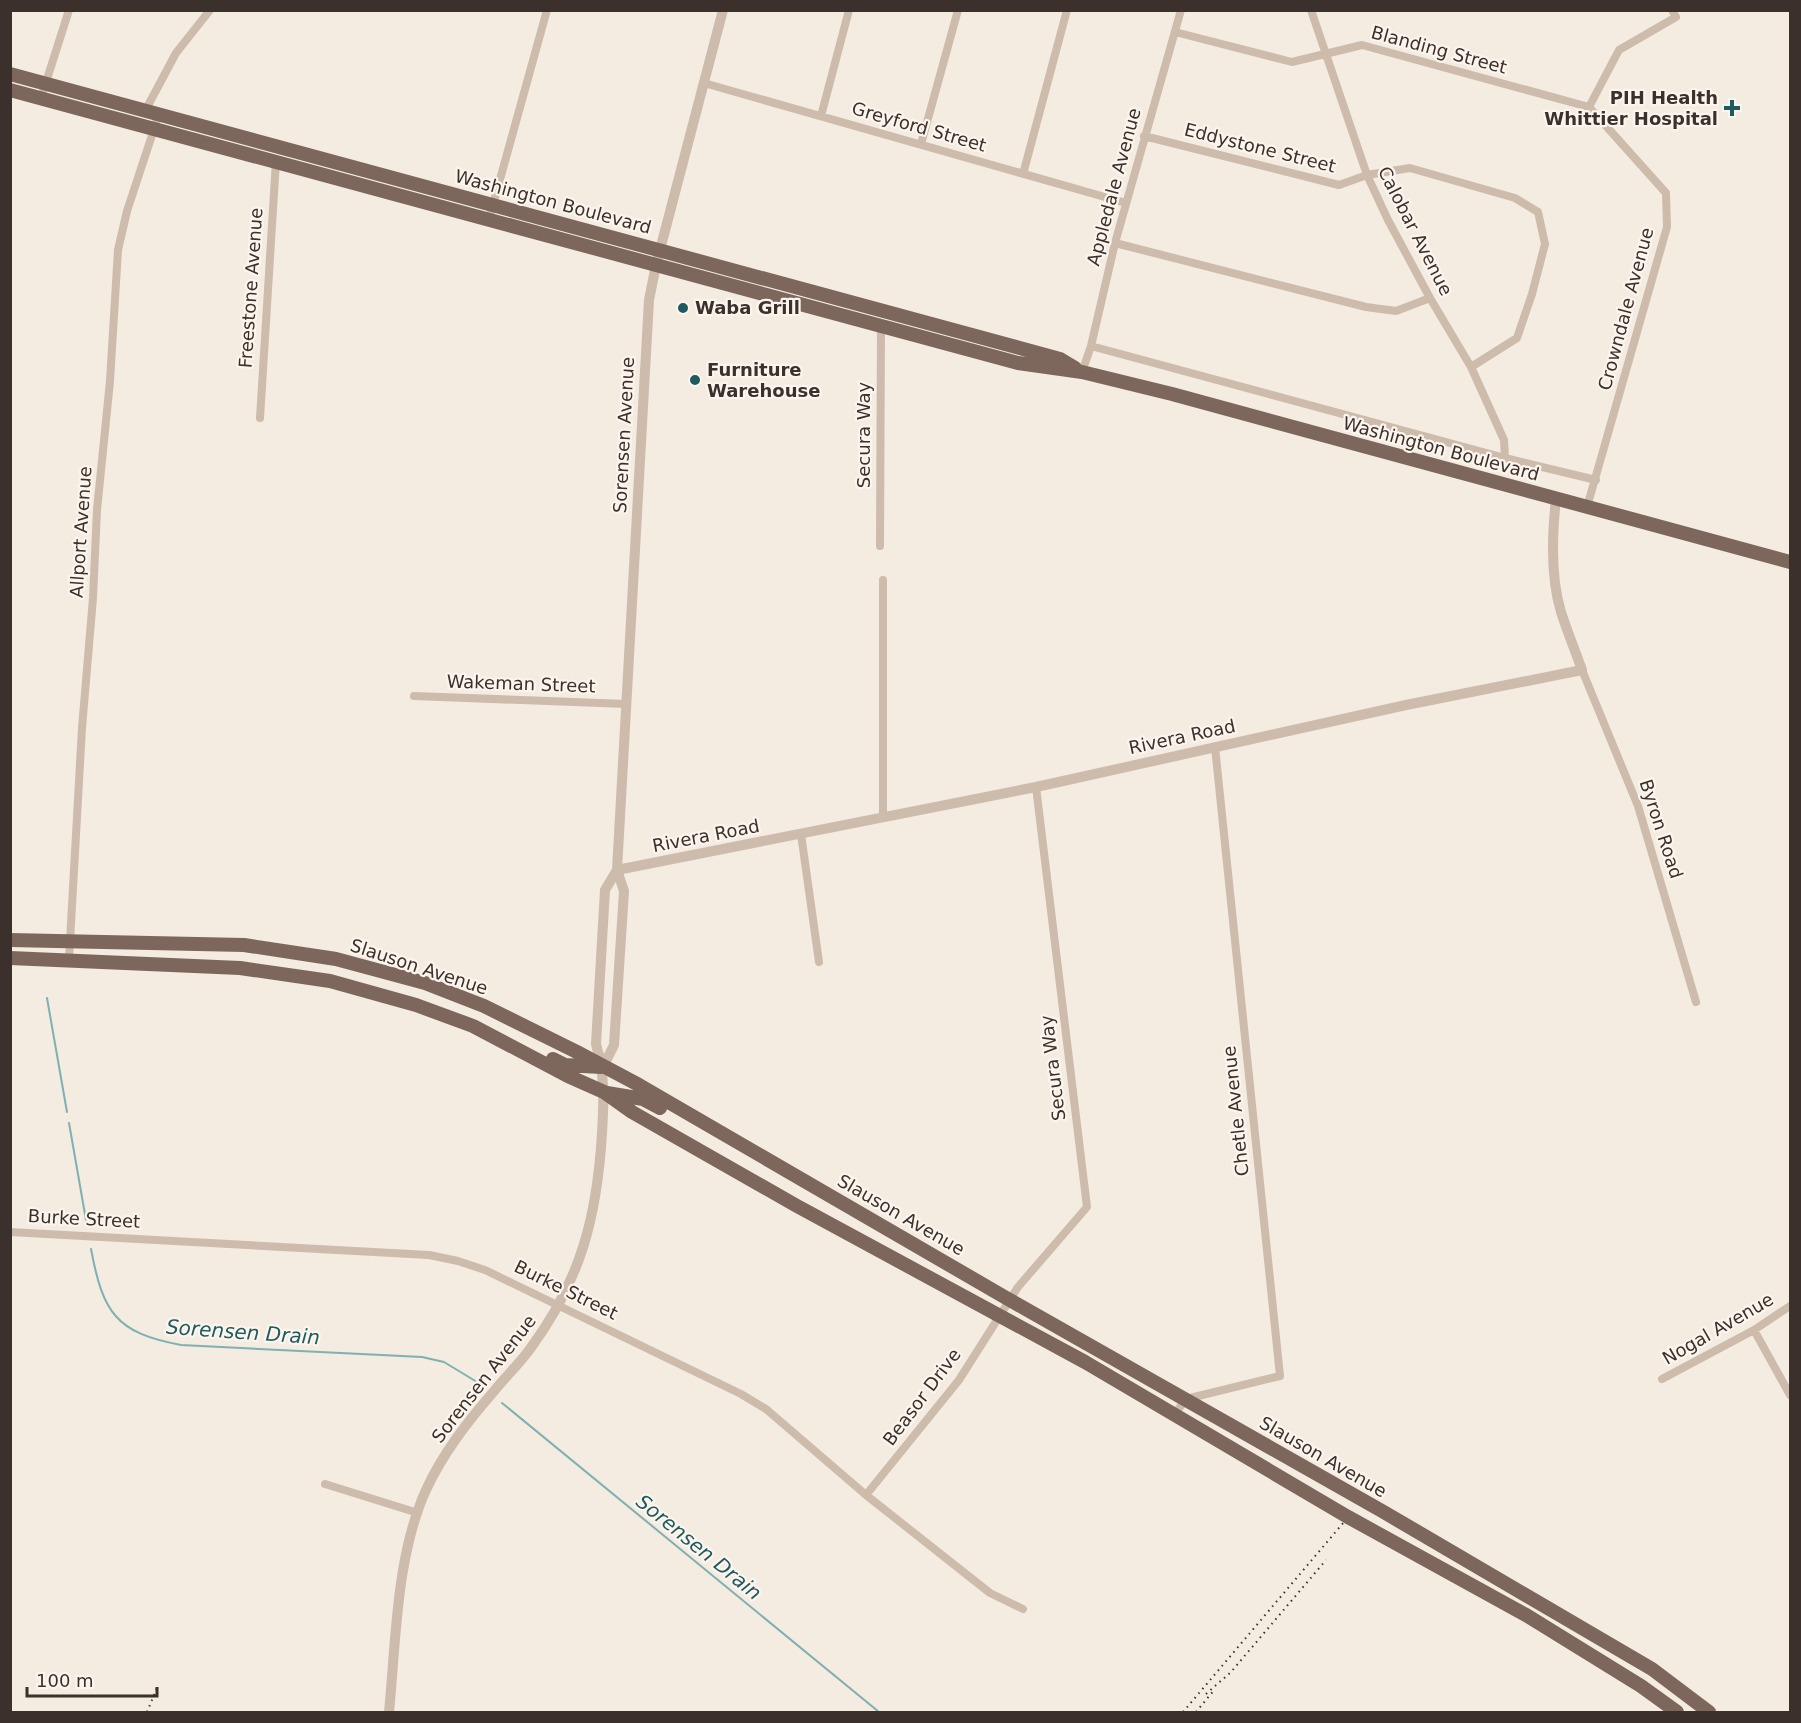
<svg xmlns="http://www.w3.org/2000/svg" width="1801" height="1723" font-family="'DejaVu Sans',sans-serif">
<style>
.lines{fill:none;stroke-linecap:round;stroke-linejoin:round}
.stream{stroke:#7fb0b2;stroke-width:2}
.minor{stroke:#cdbbac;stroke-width:8}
.tertiary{stroke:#cdbbac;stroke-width:10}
.primary{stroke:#7d675c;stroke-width:14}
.rail{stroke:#3b302b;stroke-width:2;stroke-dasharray:1.5 4.5;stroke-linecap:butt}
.poi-dot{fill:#1f5a5e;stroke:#fbf5ee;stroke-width:2}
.labels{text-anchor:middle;stroke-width:4.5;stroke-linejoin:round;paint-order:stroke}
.street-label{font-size:18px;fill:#3b302b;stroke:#fbf5ee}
.poi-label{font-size:18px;font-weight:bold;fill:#3b302b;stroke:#fbf5ee;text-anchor:start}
.water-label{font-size:20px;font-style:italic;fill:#1f5a5e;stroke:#fbf5ee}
</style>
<rect width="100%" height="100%" fill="#f4ebe1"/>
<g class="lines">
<path class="stream" d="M47 998 67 1112
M69 1123 86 1220
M91 1249C103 1313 116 1333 181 1345L422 1357 444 1362 477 1382
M502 1403 879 1712"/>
<path class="minor" d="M1311 10 1367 175 1388 220 1430 298 1471 367 1504 440 1505 458
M1175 32 1292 62 1362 45 1589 107
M704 83 1126 203
M41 98 69 10
M1589 107 1619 50 1676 17 1672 10
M144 113 176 53 210 10
M821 116 849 10
M1144 136 1339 185 1367 175 1410 168 1515 198 1538 212 1545 244 1532 294 1517 338 1471 367
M921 144 958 10
M1023 174 1067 10
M489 219 547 10
M1115 243 1366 307 1396 311 1430 298
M1091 346 1505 458 1596 480
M1082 372 1091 346 1115 243 1181 10
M260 418 276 161
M1587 507 1667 227 1666 193 1589 107
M880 546 881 325
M1582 670 1638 806 1696 1002
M414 696 626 704
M883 817V580
M801 834 819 962
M69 959 82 728 93 598 97 510 110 381 118 250 127 211 159 114
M10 1232 429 1255 458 1261 485 1270 741 1394 766 1409 866 1495 990 1593 1023 1609
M1754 1330 1790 1395
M1662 1379 1754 1330 1790 1306
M1174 1415 1186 1399 1280 1376 1215 747
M325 1484 418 1513
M866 1495 959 1380 1018 1287 1087 1207 1036 787"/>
<path class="tertiary" d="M617 870 1036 787 1406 705 1582 670C1575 650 1567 631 1561 612 1550 576 1552 535 1556 499
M603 1067 614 1045 624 891 617 870 649 300 656 265 723 10
M389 1712C396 1641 396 1556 426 1490 443 1453 468 1421 495 1390 506 1376 520 1363 530 1349 581 1280 597 1217 602 1133 604 1101 605 1075 596 1044L605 890 617 870"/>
<path class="primary" d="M10 74 1060 359 1075 368
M10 90 1018 363 1082 372 1172 394 1790 562
M10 940 244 945 336 959 425 983 484 1006 575 1051 639 1085 1008 1299 1382 1511 1652 1669 1709 1712
M10 958 240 968 330 981 416 1005 473 1026 568 1076 604 1092 632 1112 797 1206 1085 1362 1348 1517 1526 1615 1641 1686 1677 1712
M553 1059 565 1065 601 1067
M607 1093 643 1099 660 1108"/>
<path class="rail" d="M1206 1694 1231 1672 1326 1560
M147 1712 157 1688
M1183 1712 1344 1522
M1196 1712 1215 1689"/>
</g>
<g class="poi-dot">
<path d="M1729 99h6v6h6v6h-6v6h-6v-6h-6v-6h6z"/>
<circle cx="683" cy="308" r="6"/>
<circle cx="695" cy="380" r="6"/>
</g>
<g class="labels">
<g class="street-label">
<text transform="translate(1439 50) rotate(15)" y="6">Blanding Street</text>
<text transform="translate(919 127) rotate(16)" y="6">Greyford Street</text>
<text transform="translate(1260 148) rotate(14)" y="6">Eddystone Street</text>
<text transform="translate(1114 187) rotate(-75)" y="6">Appledale Avenue</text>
<text transform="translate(553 202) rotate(15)" y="6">Washington Boulevard</text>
<text transform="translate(1415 231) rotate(63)" y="6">Calobar Avenue</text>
<text transform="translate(251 288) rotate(-86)" y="6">Freestone Avenue</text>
<text transform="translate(1626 309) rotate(-75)" y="6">Crowndale Avenue</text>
<text transform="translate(624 435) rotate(-87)" y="6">Sorensen Avenue</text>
<text transform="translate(864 435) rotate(-90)" y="6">Secura Way</text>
<text transform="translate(1441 449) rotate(15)" y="6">Washington Boulevard</text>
<text transform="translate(81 532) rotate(-86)" y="6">Allport Avenue</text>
<text transform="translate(521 684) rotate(2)" y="6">Wakeman Street</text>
<text transform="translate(1182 737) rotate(-12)" y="6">Rivera Road</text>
<text transform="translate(1661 829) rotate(72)" y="6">Byron Road</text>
<text transform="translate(706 836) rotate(-11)" y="6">Rivera Road</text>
<text transform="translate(419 967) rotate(18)" y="6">Slauson Avenue</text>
<text transform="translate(1053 1068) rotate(-97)" y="6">Secura Way</text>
<text transform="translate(1236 1111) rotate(-96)" y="6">Chetle Avenue</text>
<text transform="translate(901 1215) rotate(30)" y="6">Slauson Avenue</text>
<text transform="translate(84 1219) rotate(3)" y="6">Burke Street</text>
<text transform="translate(566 1290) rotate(26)" y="6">Burke Street</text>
<text transform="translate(1718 1329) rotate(-30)" y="6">Nogal Avenue</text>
<text transform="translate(484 1379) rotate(-52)" y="6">Sorensen Avenue</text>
<text transform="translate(922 1397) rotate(-53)" y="6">Beasor Drive</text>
<text transform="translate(1323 1457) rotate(30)" y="6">Slauson Avenue</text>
</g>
<g class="poi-label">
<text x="1718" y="104" text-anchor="end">PIH Health<tspan x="1718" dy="21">Whittier Hospital</tspan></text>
<text x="695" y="314">Waba Grill</text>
<text x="707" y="376">Furniture<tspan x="707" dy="21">Warehouse</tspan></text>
</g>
<g class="water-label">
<text transform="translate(243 1332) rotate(4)" y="7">Sorensen Drain</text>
<text transform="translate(699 1547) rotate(39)" y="7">Sorensen Drain</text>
</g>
</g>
<rect width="1801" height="1723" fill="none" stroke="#3b302b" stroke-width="24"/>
<path d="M27 1687v9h130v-9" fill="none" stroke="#3b302b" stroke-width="3"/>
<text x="36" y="1687" font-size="18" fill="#3b302b" stroke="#fbf5ee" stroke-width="4.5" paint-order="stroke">100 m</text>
</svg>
